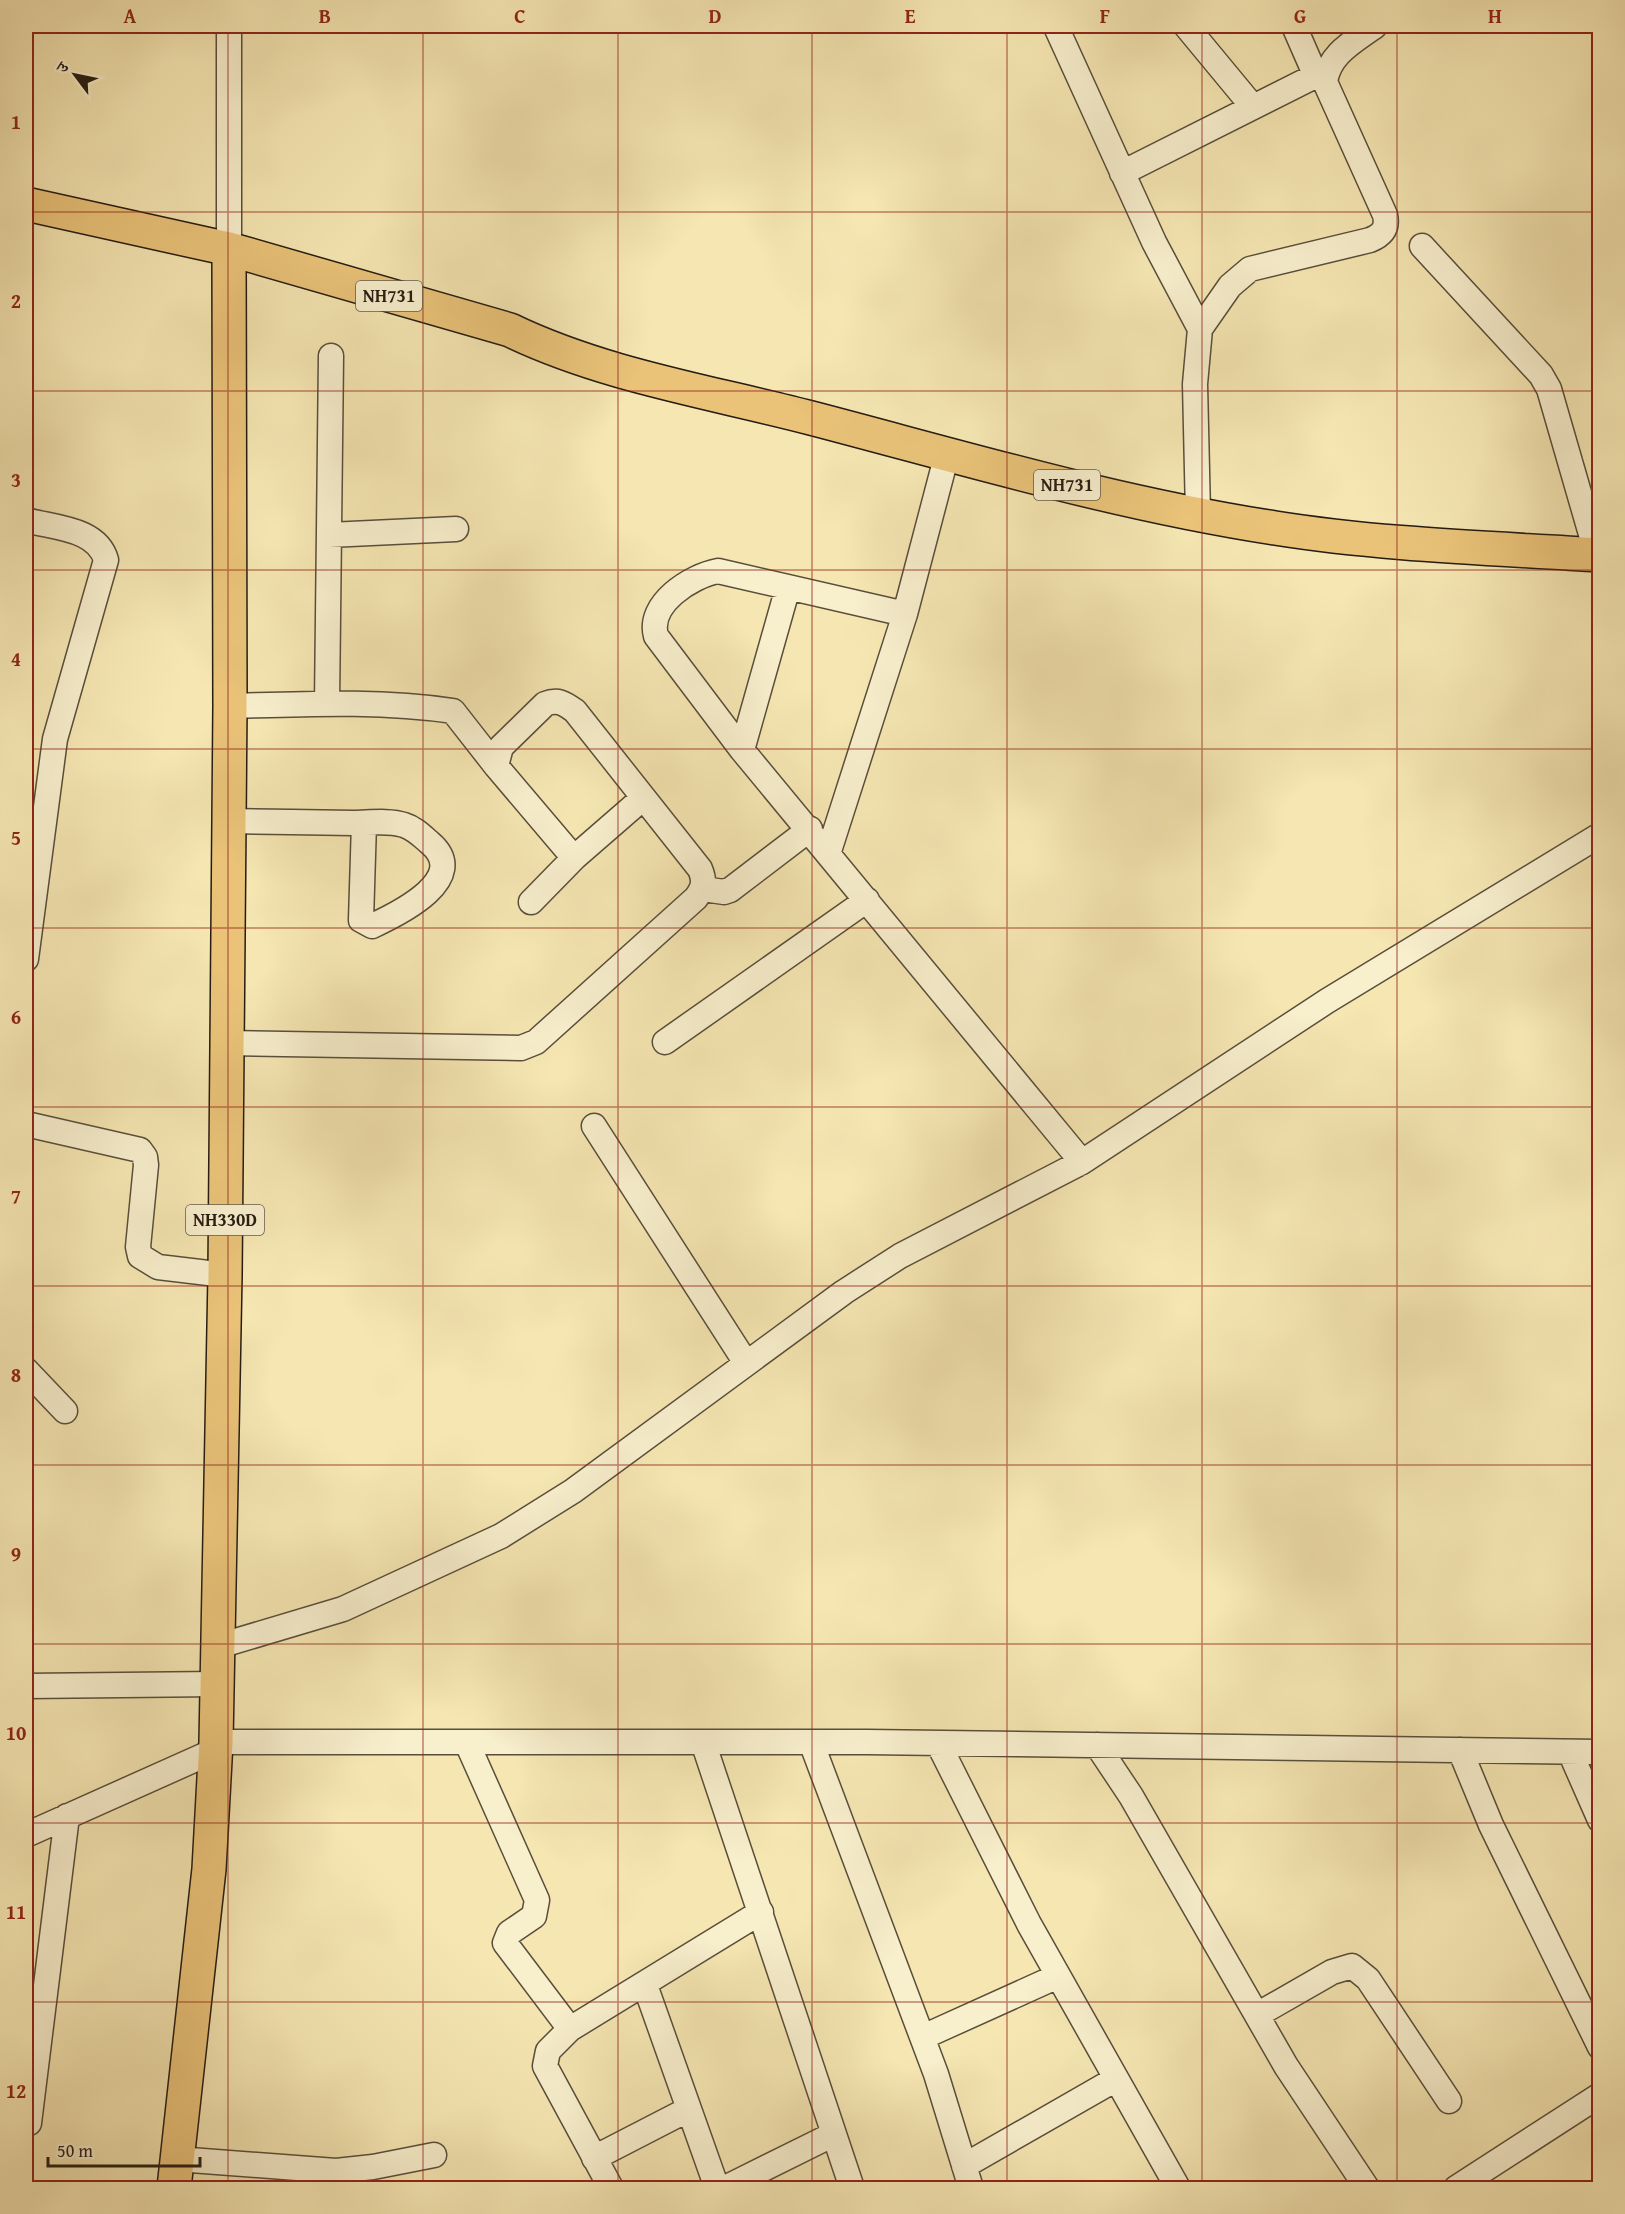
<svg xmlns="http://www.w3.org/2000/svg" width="1625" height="2214" font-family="'Gentium Book Plus','Noto Serif Devanagari',serif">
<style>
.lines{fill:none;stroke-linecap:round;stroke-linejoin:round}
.minor-casing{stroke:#594e3b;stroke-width:27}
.highway-casing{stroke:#251c13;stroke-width:36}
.minor{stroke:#f8efcd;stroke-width:24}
.highway{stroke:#eac379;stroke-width:33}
.grid{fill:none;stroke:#8f2418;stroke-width:1.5;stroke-opacity:0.55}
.labels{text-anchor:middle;stroke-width:4.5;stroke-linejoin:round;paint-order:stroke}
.shield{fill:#f8efcd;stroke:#645b4b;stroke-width:1.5}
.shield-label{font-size:18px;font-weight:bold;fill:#251c13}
.neatline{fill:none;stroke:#8f2418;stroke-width:2}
.grid-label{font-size:20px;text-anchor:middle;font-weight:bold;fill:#8f2418}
</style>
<rect width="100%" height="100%" fill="#f5e6b2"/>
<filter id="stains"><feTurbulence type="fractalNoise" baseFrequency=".00333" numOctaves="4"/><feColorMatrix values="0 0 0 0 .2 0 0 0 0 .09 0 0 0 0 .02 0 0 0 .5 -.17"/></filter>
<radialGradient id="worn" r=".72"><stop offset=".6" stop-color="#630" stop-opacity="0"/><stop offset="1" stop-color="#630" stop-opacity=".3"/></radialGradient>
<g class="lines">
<defs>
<path id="minor" d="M1186 26 1253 107
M1294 26 1315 74
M1057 29 1154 242 1200 329
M1122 173 1327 70
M1422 246 1541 375 1549 389 1597 555
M229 249V26
M1198 514 1195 384 1200 329 1230 286 1250 269 1370 240C1382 235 1388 229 1385 215L1325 82C1329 54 1353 42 1375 26
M26 520C54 528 97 528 106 560L55 739 26 959
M329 535 456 529
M905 614 718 571C691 576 647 604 656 636L742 750 1082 1162
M327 704 331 356
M230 706C304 704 379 700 453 711L496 766
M742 750 788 587
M229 821C270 822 312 822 353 823 368 823 389 820 404 825 414 828 422 836 430 843 471 878 400 913 372 926L361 920 364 823
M829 851 905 614 947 454
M703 889 724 892 730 890 810 829
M531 902 574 858 643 798
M665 1042 867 900
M226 1043 521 1048 536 1042 696 898C704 887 705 881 700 869L575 711C564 703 558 699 545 704L501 747 496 766 574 858
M26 1124 140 1150 145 1157 146 1165 138 1247 140 1256 158 1267 225 1275
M594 1126 746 1363
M26 1370 65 1411
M219 1646 343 1609 501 1536 573 1491 844 1292 900 1256 1082 1162 1327 1001 1600 835
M26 1686 218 1684
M216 1742H867L1600 1752
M703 1742 852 2188
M811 1742 936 2074 971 2188
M467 1743 537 1900 534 1916 509 1933 505 1943 570 2029
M938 1743 1029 1924 1178 2188
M1097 1745 1131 1796 1286 2066 1367 2188
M1460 1750 1491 1825 1600 2047
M1570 1752 1600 1820
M26 1835 216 1750
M645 1985 717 2188
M1257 2015 1332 1972 1352 1966 1368 1979 1449 2101
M923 2037 1058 1976
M29 2123 67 1816
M594 2158 689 2109
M177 2159 336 2171 373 2167 434 2155
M964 2166 1116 2079
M611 2188 545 2066 548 2051 570 2029 761 1912
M725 2188 834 2134
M1456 2188 1600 2095"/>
<path id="highway" d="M26 204 229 249 510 330C603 375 711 392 811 418 964 458 1118 504 1275 528 1382 545 1491 548 1600 555
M174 2188 209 1869 216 1742 225 1275 230 706 229 249"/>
</defs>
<use href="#minor" class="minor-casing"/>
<use href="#highway" class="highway-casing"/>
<use href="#minor" class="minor"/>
<use href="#highway" class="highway"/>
</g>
<path class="grid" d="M228 26V2188M423 26V2188M618 26V2188M812 26V2188M1007 26V2188M1202 26V2188M1397 26V2188M26 212H1600M26 391H1600M26 570H1600M26 749H1600M26 928H1600M26 1107H1600M26 1286H1600M26 1465H1600M26 1644H1600M26 1823H1600M26 2002H1600"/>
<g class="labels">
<g class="shield">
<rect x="356" y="281" width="66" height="30" rx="4.5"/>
<rect x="1034" y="470" width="66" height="30" rx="4.5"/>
<rect x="186" y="1205" width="78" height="30" rx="4.5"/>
</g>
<g class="shield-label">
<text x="389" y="302">NH731</text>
<text x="1067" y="491">NH731</text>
<text x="225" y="1226">NH330D</text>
</g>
</g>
<rect width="1625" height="2214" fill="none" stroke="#f5e6b2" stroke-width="66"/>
<g transform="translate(75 75) rotate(302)" stroke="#f8efcd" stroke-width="4.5" paint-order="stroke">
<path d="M0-4.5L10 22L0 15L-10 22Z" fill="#251c13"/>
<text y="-9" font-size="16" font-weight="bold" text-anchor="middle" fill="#251c13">उ</text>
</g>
<path d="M48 2157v9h152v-9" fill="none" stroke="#251c13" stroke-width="3"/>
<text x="57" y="2157" font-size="18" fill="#251c13" stroke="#f8efcd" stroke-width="4.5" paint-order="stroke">50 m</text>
<rect x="33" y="33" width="1559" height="2148" class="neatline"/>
<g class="grid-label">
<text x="130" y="23">A</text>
<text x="325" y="23">B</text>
<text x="520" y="23">C</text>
<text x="715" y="23">D</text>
<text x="910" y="23">E</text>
<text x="1105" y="23">F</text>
<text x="1300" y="23">G</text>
<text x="1495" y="23">H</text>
<text x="16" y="129">1</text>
<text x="16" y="308">2</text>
<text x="16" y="487">3</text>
<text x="16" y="666">4</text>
<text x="16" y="845">5</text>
<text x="16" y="1024">6</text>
<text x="16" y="1203">7</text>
<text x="16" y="1382">8</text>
<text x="16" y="1561">9</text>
<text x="16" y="1740">10</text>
<text x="16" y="1919">11</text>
<text x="16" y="2098">12</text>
</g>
<rect width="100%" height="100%" filter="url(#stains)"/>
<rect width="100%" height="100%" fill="url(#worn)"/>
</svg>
